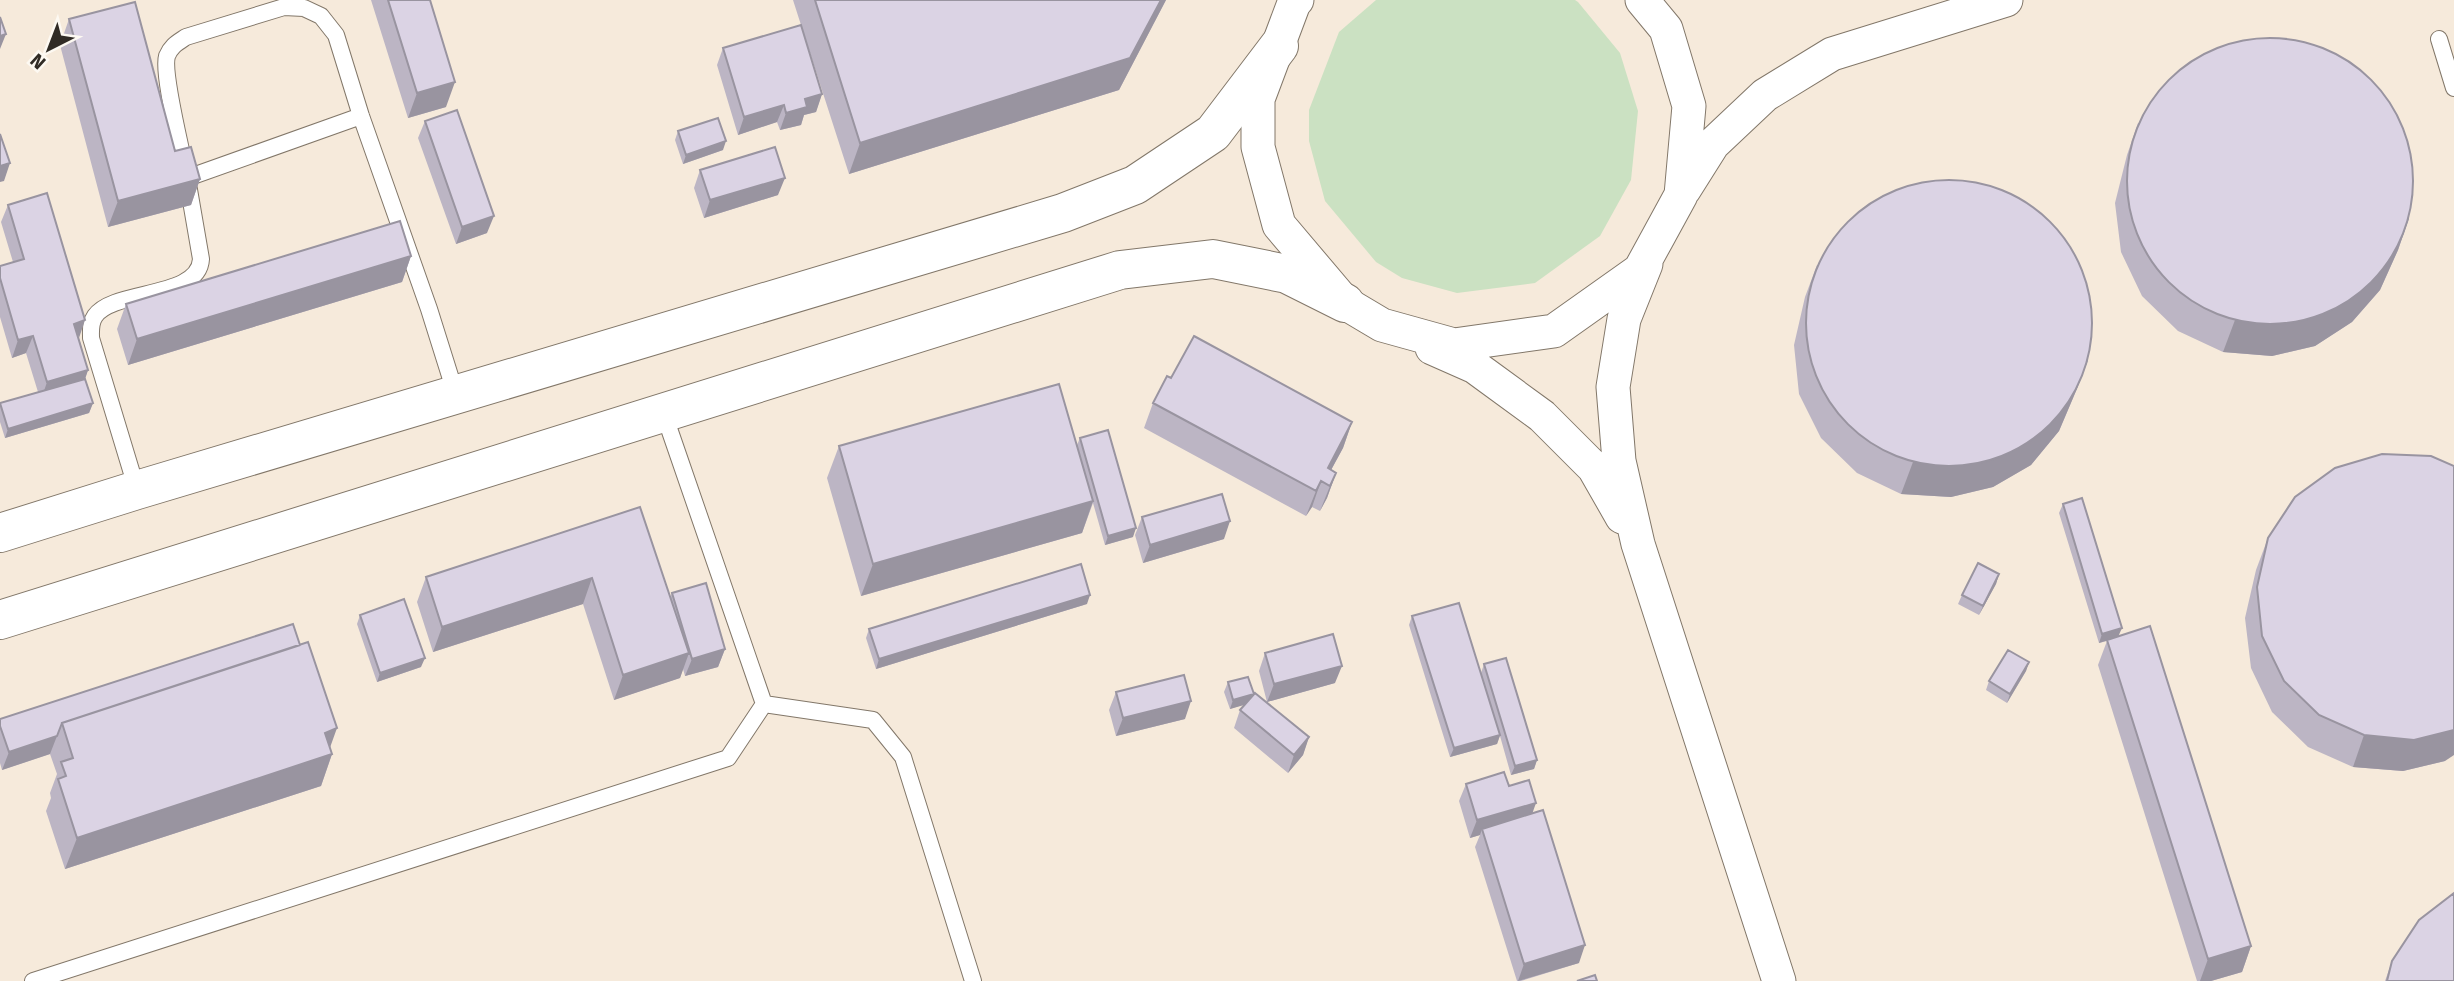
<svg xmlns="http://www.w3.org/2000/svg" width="2454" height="981" font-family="'Fira Sans',sans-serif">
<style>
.green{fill:#cbe1c2}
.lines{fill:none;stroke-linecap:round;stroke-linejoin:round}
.lane-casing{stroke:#827769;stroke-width:18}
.street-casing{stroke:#827769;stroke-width:35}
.secondary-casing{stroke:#827769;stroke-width:40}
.lane{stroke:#fff;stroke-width:16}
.street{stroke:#fff;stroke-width:33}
.secondary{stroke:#fff;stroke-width:38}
.wall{fill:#bcb5c4}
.shaded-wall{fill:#9994a0}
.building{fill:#dbd3e4;stroke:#9994a0;stroke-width:2}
</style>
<rect width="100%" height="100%" fill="#f6eadb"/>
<path class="green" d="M1376 0H1575L1578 2 1620 53 1638 111 1631 180 1600 236 1535 283 1457 293 1402 278 1376 262 1325 201 1309 141V110L1339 32Z"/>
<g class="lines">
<defs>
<path id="lane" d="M2439 39 2454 88
M185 169C181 147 162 73 167 56 171 46 177 43 186 37L284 7 304 8 321 16 336 35 361 116 429 309 456 395
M664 414 764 704
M137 490 91 338C91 330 90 323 95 316 114 289 199 299 201 259L187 178 361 116
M764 704 873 720 903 757 973 981
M33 981 728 758 764 704"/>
<path id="street" d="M1297 0 1294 3 1258 99V147L1279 225 1345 303 1382 325 1454 345 1554 331 1640 270 1657 239 1681 195 1689 106 1666 29 1642 0
M1684 190 1713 144 1765 95 1832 54 2006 0
M1646 264 1624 319 1613 387 1619 461 1638 544 1779 981
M1432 348 1475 367 1542 416 1594 468 1622 517"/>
<path id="secondary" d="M0 533 137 490 1063 213 1135 185 1213 133 1279 46
M0 620 1120 270 1213 259 1287 274 1345 303"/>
</defs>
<use href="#lane" class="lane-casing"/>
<use href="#street" class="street-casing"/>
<use href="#secondary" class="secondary-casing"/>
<use href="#lane" class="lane"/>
<use href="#street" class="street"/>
<use href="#secondary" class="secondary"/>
</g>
<path class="wall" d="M371 0H430L446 107 408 118Z
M793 0H1166L1119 90 849 174 802 28 822 94 816 112 804 115 801 125 780 130 777 122 738 135 717 65 723 48 801 25Z
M69 19 175 151 200 179 191 205 108 227 60 45Z
M425 121 487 233 456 244 418 138Z
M2138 123 2409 218 2398 250 2380 290 2352 322 2315 346 2272 356 2223 352 2178 331 2142 296 2121 252 2115 203 2127 155Z
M678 131 723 150 683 164 675 140Z
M700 170 778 195 704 218 694 188Z
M8 205 79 338 88 370 85 379 93 403 89 413 5 438 0 422V403L38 392 26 353 12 358 0 317V266L13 262 1 222Z
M411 256 402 282 128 365 117 329 126 304Z
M1817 265 2088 360 2076 391 2059 431 2031 465 1993 487 1951 497 1901 494 1857 473 1821 438 1799 394 1794 345 1805 297Z
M1171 378 1352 422 1343 448 1331 470 1336 473 1327 498 1320 511 1312 507 1306 516 1144 428 1153 403Z
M1080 438 1133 537 1105 545 1093 503 1082 533 861 596 827 478 839 446 1077 445Z
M2063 504 2251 946 2242 972 2211 981H2197L2098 665 2107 641 2099 643 2059 513Z
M640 507 670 598 672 593 725 649 718 667 685 676 683 669 680 678 614 700 583 604 433 652 417 602 426 577Z
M1142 517 1224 539 1143 563 1135 535Z
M2268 538 2445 761 2403 771 2353 767 2308 747 2272 712 2251 668 2245 618 2256 570Z
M1999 574 1996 584 1979 615 1958 604 1962 595Z
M1087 604 876 669 866 638 869 629Z
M360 615 421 667 377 682 357 624Z
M1412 616 1481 673 1484 664 1537 760 1534 769 1511 775 1500 736 1497 744 1450 757 1409 625Z
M293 624 332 754 321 786 65 869 46 811 51 798 50 793 57 774 50 754 2 770 0 763V719Z
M1265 653 1335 683 1267 702 1259 671Z
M2029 662 2026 671 2007 703 1986 690 1989 681Z
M1228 682 1254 694 1309 737 1303 755 1288 773 1234 728 1240 710 1245 704 1230 709 1224 692Z
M1116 692 1185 719 1116 736 1109 710Z
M1466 784 1509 786 1532 813 1579 963 1521 981H1517L1475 847 1480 835 1470 838 1459 801Z
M2392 961 2454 981H2385Z"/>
<path class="shaded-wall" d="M1161 0H1166L1119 90 849 174 860 143Z
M6 34 0 49V36Z
M455 82 446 107 408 118 417 93Z
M822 94 816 112 804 115 801 125 780 130 786 113 805 99Z
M784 105 777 122 738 135 744 117Z
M726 141 723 150 683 164 686 155Z
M10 163 4 181 0 182V166Z
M785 178 778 195 704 218 710 200Z
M200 179 191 205 108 227 118 201Z
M494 216 487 233 456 244 462 227Z
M2409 218 2398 250 2380 290 2352 322 2315 346 2272 356 2223 352 2235 320Z
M411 256 402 282 128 365 137 339Z
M85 320 79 338 74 324Z
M33 336 26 353 12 358 18 340Z
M2088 360 2076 391 2059 431 2031 465 1993 487 1951 497 1901 494 1913 462Z
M88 370 82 388 41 400 47 382Z
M93 403 89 413 5 438 8 429Z
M1352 422 1343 448 1324 483 1328 468Z
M1336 473 1327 498 1320 511 1330 486Z
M1321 481 1312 507 1306 516 1316 491Z
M1093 501 1082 533 861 596 873 564Z
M1230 521 1224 539 1143 563 1150 545Z
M1136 528 1133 537 1105 545 1108 536Z
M1999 574 1996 584 1979 615 1983 606Z
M592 578 583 604 433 652 442 627Z
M1090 595 1087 604 876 669 879 659Z
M2122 628 2118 637 2099 643 2102 634Z
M725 649 718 667 685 676 692 659Z
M689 653 680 678 614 700 623 675Z
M425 658 421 667 377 682 380 673Z
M2029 662 2026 671 2007 703 2010 694Z
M1342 666 1335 683 1267 702 1274 684Z
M1254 694 1251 703 1230 709 1233 700Z
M1191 701 1185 719 1116 736 1123 718Z
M337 728 327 756 332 754 321 786 65 869 77 838Z
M2454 730V755L2445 761 2403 771 2353 767 2364 735Z
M1500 735 1497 744 1450 757 1454 748Z
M57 736 50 754 2 770 9 752Z
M1309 737 1303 755 1288 773 1294 755Z
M1537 760 1534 769 1511 775 1515 766Z
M1536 803 1530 820 1482 829 1480 835 1470 838 1477 820Z
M1585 945 1579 963 1518 981 1524 964Z
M2251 946 2242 972 2211 981H2200L2208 959Z"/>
<path class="building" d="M388 0H430L455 82 417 93Z
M815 0H1161L1130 58 860 143Z
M135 2 175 151 191 147 200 179 118 201 69 19Z
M0 17 6 34 0 36Z
M801 25 822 94 805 99 807 107 786 113 784 105 744 117 723 48Z
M2127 181a143 143 0 1 1 286 0a143 143 0 1 1-286 0Z
M457 110 494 216 462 227 425 121Z
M718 118 726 141 686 155 678 131Z
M0 134 10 163 0 166Z
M775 147 785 178 710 200 700 170Z
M1806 323a143 143 0 1 1 286 0a143 143 0 1 1-286 0Z
M47 193 85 320 74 324 88 370 47 382 33 336 18 340 0 278V266L24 259 8 205Z
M400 221 411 256 137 339 126 304Z
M1194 336 1352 422 1328 468 1336 473 1330 486 1321 481 1316 491 1153 403 1167 376 1171 378Z
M85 379 93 403 8 429 0 403Z
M1059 384 1093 501 873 564 839 446Z
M1108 430 1136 528 1108 536 1080 438Z
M2382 454 2431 456 2454 466V730L2414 740 2364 735 2319 715 2284 681 2262 636 2257 587 2268 538 2295 497 2335 468Z
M1222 494 1230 521 1150 545 1142 517Z
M2082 498 2122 628 2102 634 2063 504Z
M640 507 689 653 623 675 592 578 442 627 426 577Z
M1978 563 1999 574 1983 606 1962 595Z
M1081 564 1090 595 879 659 869 629Z
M706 583 725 649 692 659 672 593Z
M404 599 425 658 380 673 360 615Z
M1459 603 1500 735 1454 748 1412 616Z
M293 624 300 645 62 723 57 736 9 752 0 726V719Z
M2150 626 2251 946 2208 959 2107 640Z
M1333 634 1342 666 1274 684 1265 653Z
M308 642 337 728 325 733 332 754 77 838 58 779 66 776 61 762 73 758 62 723Z
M2008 650 2029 662 2010 694 1989 681Z
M1506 658 1537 760 1515 766 1484 664Z
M1184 675 1191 701 1123 718 1116 692Z
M1248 677 1254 694 1233 700 1228 682Z
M1255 693 1309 737 1294 755 1240 710Z
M1504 772 1509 786 1529 780 1536 803 1477 820 1466 784Z
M1543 810 1585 945 1524 964 1482 829Z
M2454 893V981H2387L2392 961 2419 920Z
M1595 975 1597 981H1577Z"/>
<g transform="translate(49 49) rotate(222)" stroke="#fdf9f2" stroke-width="5" paint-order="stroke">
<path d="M0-5L12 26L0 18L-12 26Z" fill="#302b25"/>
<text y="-10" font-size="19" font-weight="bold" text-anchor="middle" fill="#302b25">N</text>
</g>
</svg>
